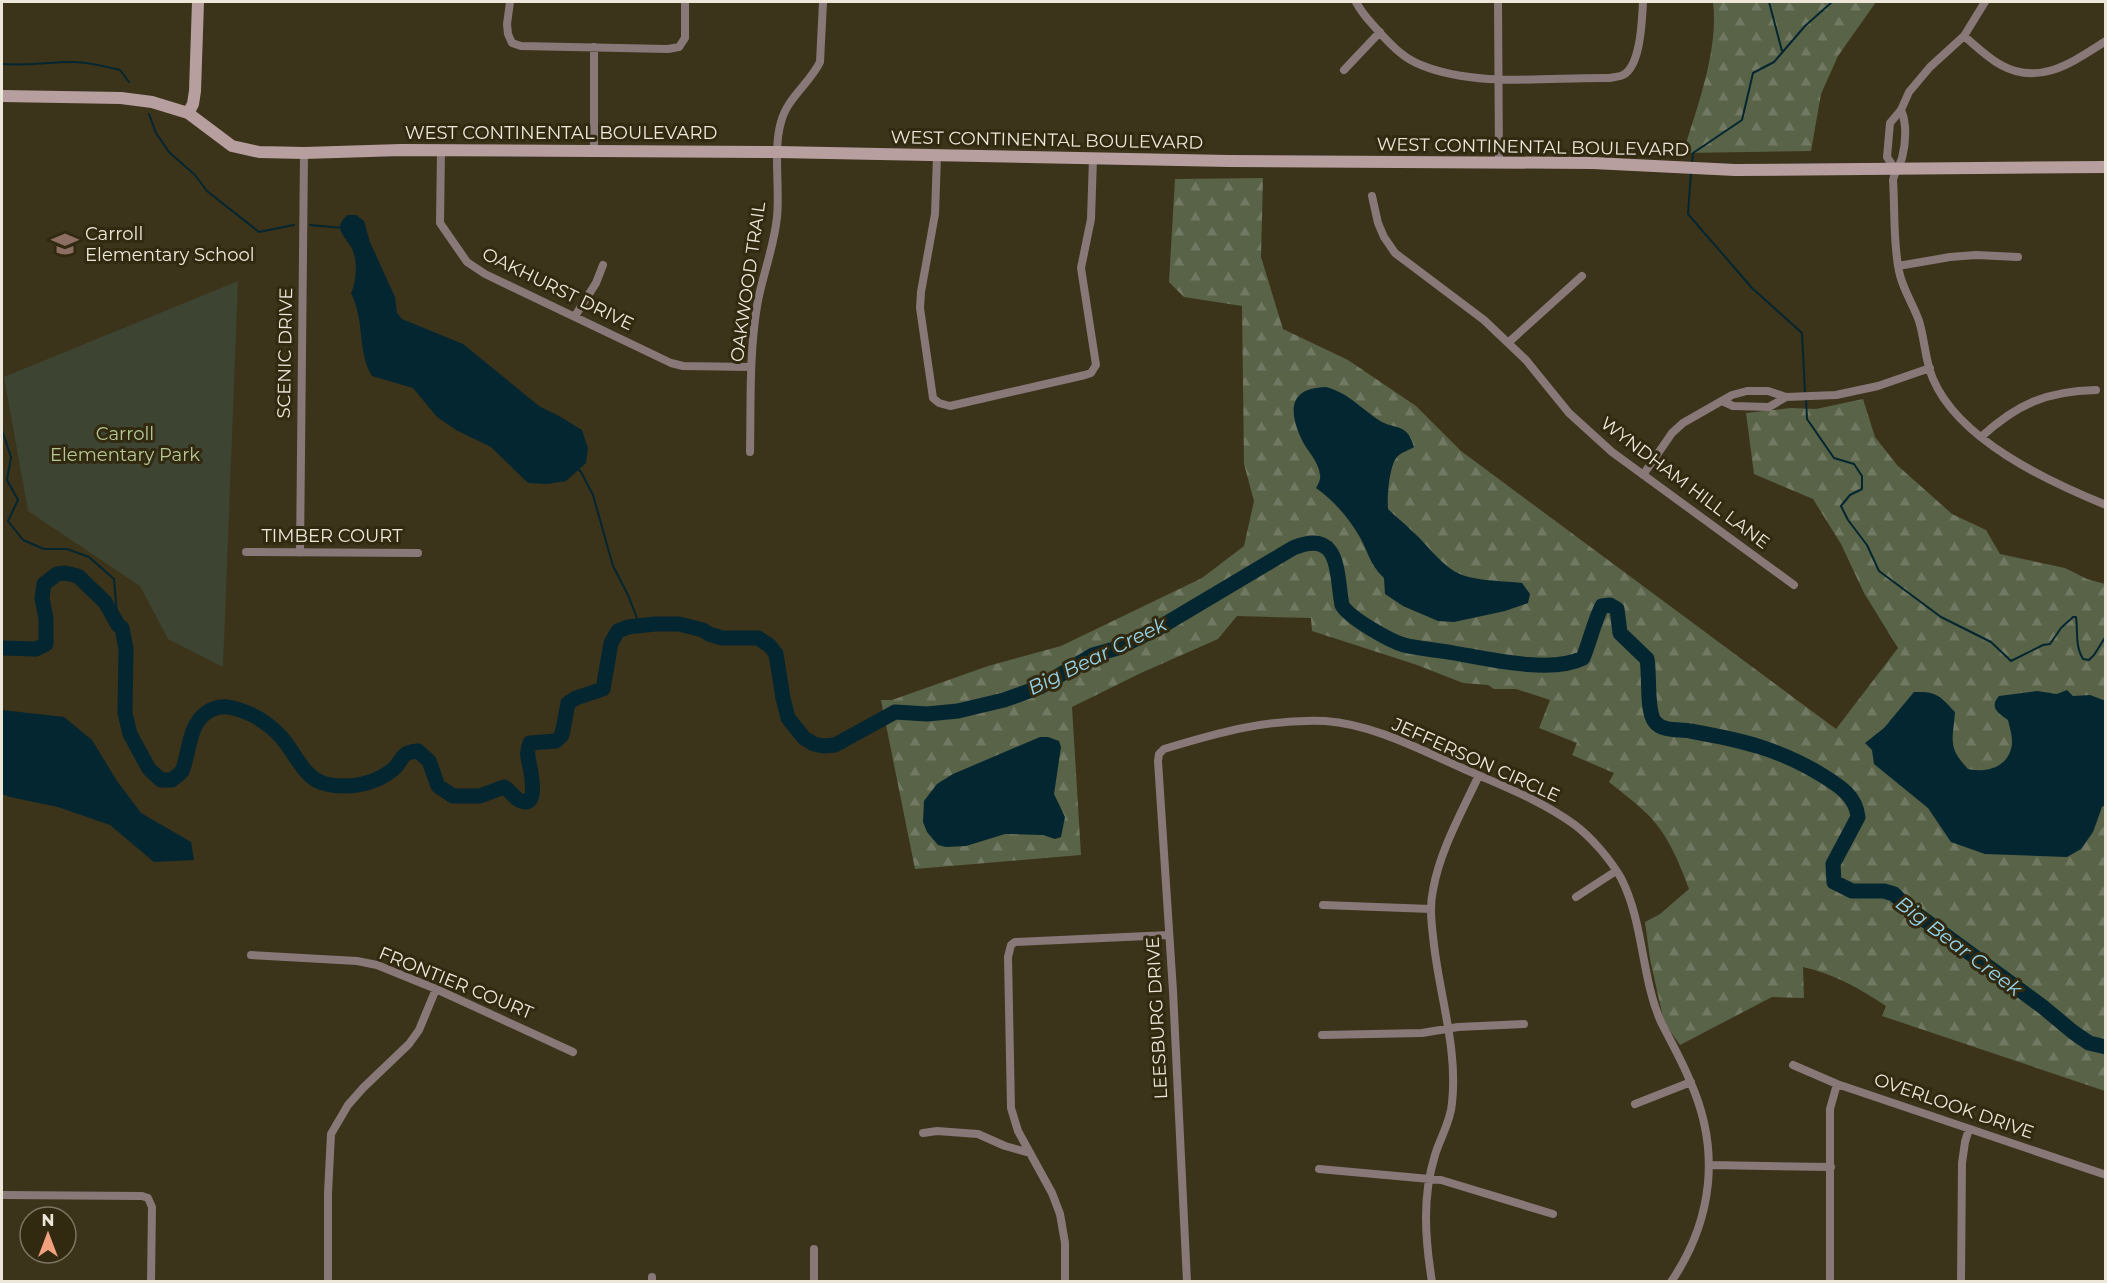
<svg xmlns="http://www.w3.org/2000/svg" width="2107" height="1283" font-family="Montserrat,sans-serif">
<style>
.forest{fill:url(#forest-firs)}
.park{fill:#3d4431}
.water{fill:#042630}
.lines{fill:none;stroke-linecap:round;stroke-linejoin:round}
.stream{stroke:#042630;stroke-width:2}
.river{stroke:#042630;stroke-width:15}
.street{stroke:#887878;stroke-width:8}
.secondary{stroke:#b79f9f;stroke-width:12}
.labels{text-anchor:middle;stroke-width:6;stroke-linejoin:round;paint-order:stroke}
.street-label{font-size:18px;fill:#ece7d9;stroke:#322911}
.poi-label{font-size:18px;fill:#ece7d9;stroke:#322911;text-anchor:start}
.park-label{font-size:18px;fill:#b5c895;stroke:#322911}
.water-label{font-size:20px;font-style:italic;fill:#95d5ec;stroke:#322911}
</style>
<defs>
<pattern id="forest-firs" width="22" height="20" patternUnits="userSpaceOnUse" patternTransform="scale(1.5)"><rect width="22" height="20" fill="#596348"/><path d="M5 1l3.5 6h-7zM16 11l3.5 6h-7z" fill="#717962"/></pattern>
</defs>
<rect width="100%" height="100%" fill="#3c331b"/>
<path class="forest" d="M1713 2H1876L1838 56 1821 94 1811 151 1683 153C1697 108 1719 49 1713 2Z
M1263 178 1261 257 1283 329 1348 360 1416 406 1461 451 1836 729 1898 648 1864 593 1841 544 1813 499 1754 474 1746 413 1791 408 1816 409 1863 399 1875 437 1897 465 1952 514 1986 530 2000 554 2065 568 2087 579 2105 584V1091L1882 1016 1886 1006C1860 989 1835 974 1803 967L1804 998 1772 997 1680 1045 1664 1022 1650 959 1645 922 1660 914 1689 889C1679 862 1667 832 1645 812 1634 801 1621 792 1609 782L1614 773 1572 755 1577 743 1539 728 1550 700 1516 689H1494L1488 685 1463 683 1417 665 1312 631 1311 618 1237 616 1218 639 1141 673 1072 707 1081 855 915 869 881 700H892L988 666 1061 646 1202 578 1244 546 1254 501 1244 464 1242 306 1184 297 1169 282 1175 179Z"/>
<path class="park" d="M238 281 223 667 168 639 140 586 28 511 4 377Z"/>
<path class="water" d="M348 215H356L364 221 370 242 395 297 397 313 402 319 463 344 539 406 559 416 582 430 588 448 586 463 566 481 547 484 528 483 491 447 456 430 437 417 413 388 372 376C357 351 365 321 351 293 357 281 358 259 351 247 344 235 332 227 348 215Z
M1326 387C1349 393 1362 410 1382 422 1389 426 1399 426 1405 431 1410 435 1412 441 1414 447 1409 450 1400 453 1397 457 1389 466 1387 497 1388 509 1396 517 1404 523 1412 531 1428 545 1442 567 1462 575 1479 581 1504 581 1522 583L1530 594 1528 603 1505 611 1454 622 1438 621 1403 606 1385 594 1384 578C1369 564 1368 550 1358 534 1348 517 1332 499 1316 488 1318 485 1321 479 1320 475 1319 461 1306 450 1301 438 1288 409 1290 388 1326 387Z
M2067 690 2073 696 2090 695 2106 701 2105 805 2102 807 2093 832 2081 849 2067 857 1985 854 1951 842 1928 808 1874 764 1872 750 1865 743 1884 728 1914 692C1937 691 1940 696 1955 712 1953 740 1947 747 1968 769 1985 773 2006 768 2011 749 2014 740 2010 729 2008 720 1998 713 1989 707 1999 696L2037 691 2057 694Z
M2 710 64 717 92 740 117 781 141 813 191 842 194 860 154 862 110 825 58 807 10 797 2 794Z
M1040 737H1048L1059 741 1061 747 1054 794 1065 817 1061 837 1055 839 1043 835 1005 834 966 846 946 847 938 845 927 832 923 822 924 801 937 784 953 774Z"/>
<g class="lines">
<path class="stream" d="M1769 2 1782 51
M2 64C26 66 49 62 73 62 88 62 104 66 120 70L129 82
M149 114 156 133 169 152 195 175 207 191 259 232 294 225
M1692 163 1693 153 1742 120 1753 73 1774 62 1805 26 1832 2
M1691 172 1688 214 1752 288 1802 333 1805 393
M310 225 343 228
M1806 398 1807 419 1834 458 1854 464 1862 476V489L1850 495 1841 506 1848 520 1867 545 1879 571 1941 617 1991 642 2011 661 2043 645 2050 644 2061 628 2073 617H2076C2078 631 2075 647 2083 659L2089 660 2094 655 2106 636
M2 430 11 457 7 480 18 500 8 521 23 540 44 549H67L89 557 114 579 118 625
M578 469 581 472 593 495 613 566 628 595 640 626"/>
<path class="river" d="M2 648 36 649 46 644V619L42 598 44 584 57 574 65 573 78 576 105 602 118 625 122 628 126 649 125 713 130 734 149 769 161 780H172C175 777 180 774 182 771 184 767 185 762 186 758 190 742 192 723 206 713 213 708 220 706 228 707 249 711 268 722 282 738 296 754 304 779 326 784 347 789 373 785 391 771 404 762 398 752 418 751L429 761 438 786 453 796H480L504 787C510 790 513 797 519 800 542 812 529 764 528 757 527 752 528 748 530 743L556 741 562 735 568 703 576 698 603 689 611 643 618 631 628 627 655 624H679L703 630 709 634 722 638H758L770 646 776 654 783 698 788 718 804 738 814 744 823 746 835 745 895 712 927 714 958 711 1004 700 1040 687 1093 655 1118 648 1162 626 1293 548C1341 528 1336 573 1342 605 1349 618 1390 641 1404 645 1420 649 1438 650 1454 653 1488 659 1552 674 1583 658 1590 641 1594 622 1602 606L1610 605 1617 609 1620 633 1647 659C1650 675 1646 711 1655 722 1663 732 1680 729 1690 731 1741 740 1781 749 1825 777 1841 787 1856 797 1858 817L1833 864 1834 882 1852 891H1884L1894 894 1907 907 2043 1007 2073 1032 2089 1043 2106 1047"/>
<path class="street" d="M510 2 507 24 508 34 512 43 521 46 668 49 679 47 685 38V2
M1356 2C1364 17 1370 21 1381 34 1393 47 1405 59 1421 65 1477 88 1549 77 1609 78 1613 77 1619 77 1623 75 1641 66 1642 19 1643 2
M1498 2 1499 162
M1964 36C1976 46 1988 58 2001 65 2040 87 2074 61 2106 41
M594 47V151
M1344 70 1380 32
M1901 110C1907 123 1906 143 1902 158 1900 165 1895 171 1893 180 1895 209 1893 243 1899 271 1902 288 1913 304 1919 321 1925 340 1925 361 1933 379 1959 440 2047 481 2106 505
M441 150 440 223 467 262 485 274 671 363 683 366 751 367
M937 156 935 214 921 292 920 308 933 398 939 403 950 406 1085 375 1091 373 1096 365 1081 268 1091 219 1093 158
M1895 169 1887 157 1890 123 1901 110 1909 92 1930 67 1964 36 1985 2
M1372 196 1378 223 1384 237 1395 253 1484 320 1526 360 1569 413 1612 452 1794 585
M1898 266 1950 257 1976 255 2018 257
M575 316 596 283 603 265
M1509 342 1582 276
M1722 401 1733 406 1769 407 1786 397
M1981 437C2017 404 2047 391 2096 390
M750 452C751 403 749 355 757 306 762 276 774 248 777 217 780 188 773 149 781 122 787 98 810 83 820 62L823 2
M1643 475 1672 433 1683 423 1732 395 1747 391H1768L1786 397 1836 395 1878 386 1930 368
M246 552 418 553
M300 553 304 153
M1576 897 1616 871
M1323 905 1431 909
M251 955 357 961 377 965 436 989 573 1052
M1322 1035 1422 1033 1458 1027 1524 1024
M1793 1065 1837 1084 2106 1175
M1635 1104 1691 1082
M923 1133 937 1131 978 1134 1005 1146 1030 1153
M1709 1165 1831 1167
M1319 1169 1441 1180 1553 1214
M2 1195 142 1196 148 1198 152 1207 151 1282
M328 1282V1193L331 1134 348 1105 363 1088 409 1044 419 1030 436 989
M652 1282V1277
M814 1282V1249
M1065 1282V1243L1060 1214 1052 1193 1018 1131 1011 1108 1008 957 1011 945 1015 942 1169 935
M1187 1282 1173 991 1158 761 1159 754 1164 749C1220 732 1266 719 1325 721 1372 724 1419 749 1462 768 1500 785 1541 800 1575 825 1592 838 1610 859 1621 878 1644 923 1641 977 1661 1022 1671 1042 1682 1061 1690 1081 1721 1150 1713 1220 1671 1282
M1432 1282C1425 1238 1422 1197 1435 1155 1440 1138 1451 1121 1452 1103 1458 1050 1440 997 1434 945 1432 927 1429 908 1433 890 1440 850 1462 812 1479 775
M1830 1282V1109L1837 1084
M1961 1282 1962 1163 1965 1142 1969 1129"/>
<path class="secondary" d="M2 96 121 98 152 102 188 113 232 146 259 152 304 153 401 150 778 152 1229 161 1593 163 1735 170 2106 167
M188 113 193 104 195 91 198 2"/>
</g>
<defs>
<symbol id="school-bare" viewBox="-9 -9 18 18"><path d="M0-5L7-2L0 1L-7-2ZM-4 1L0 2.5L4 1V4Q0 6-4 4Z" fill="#8d6e63" stroke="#322911" stroke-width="2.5" paint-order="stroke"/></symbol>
</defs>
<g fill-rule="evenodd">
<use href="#school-bare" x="46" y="225" width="38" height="38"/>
</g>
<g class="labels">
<g class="street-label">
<text x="561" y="139">WEST CONTINENTAL BOULEVARD</text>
<text transform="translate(1047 140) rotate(1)" y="6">WEST CONTINENTAL BOULEVARD</text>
<text transform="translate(1533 147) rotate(1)" y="6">WEST CONTINENTAL BOULEVARD</text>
<text transform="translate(748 282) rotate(-82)" y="6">OAKWOOD TRAIL</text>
<text transform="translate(558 289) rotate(26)" y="6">OAKHURST DRIVE</text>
<text transform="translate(285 353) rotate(-89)" y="6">SCENIC DRIVE</text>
<text transform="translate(1685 483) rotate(37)" y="6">WYNDHAM HILL LANE</text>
<text x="332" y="542">TIMBER COURT</text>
<text transform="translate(1476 760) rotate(24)" y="6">JEFFERSON CIRCLE</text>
<text transform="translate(456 983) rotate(22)" y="6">FRONTIER COURT</text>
<text transform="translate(1157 1018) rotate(-93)" y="6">LEESBURG DRIVE</text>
<text transform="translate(1954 1106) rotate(19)" y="6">OVERLOOK DRIVE</text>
</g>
<g class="poi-label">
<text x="85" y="240">Carroll<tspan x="85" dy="21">Elementary School</tspan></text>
</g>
<g class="park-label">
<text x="125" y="440">Carroll<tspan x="125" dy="21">Elementary Park</tspan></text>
</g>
<g class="water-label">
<text transform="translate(1097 656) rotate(-26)" y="7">Big Bear Creek</text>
<text transform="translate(1959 946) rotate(37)" y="7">Big Bear Creek</text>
</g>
</g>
<rect width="2107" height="1283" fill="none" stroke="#ece7d9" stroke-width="6"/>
<g transform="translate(48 1235)"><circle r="28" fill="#322911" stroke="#7c7561" stroke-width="1.5"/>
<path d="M0-4.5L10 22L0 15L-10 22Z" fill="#f1a17d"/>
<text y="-9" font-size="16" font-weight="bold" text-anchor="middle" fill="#ece7d9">N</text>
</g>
</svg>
